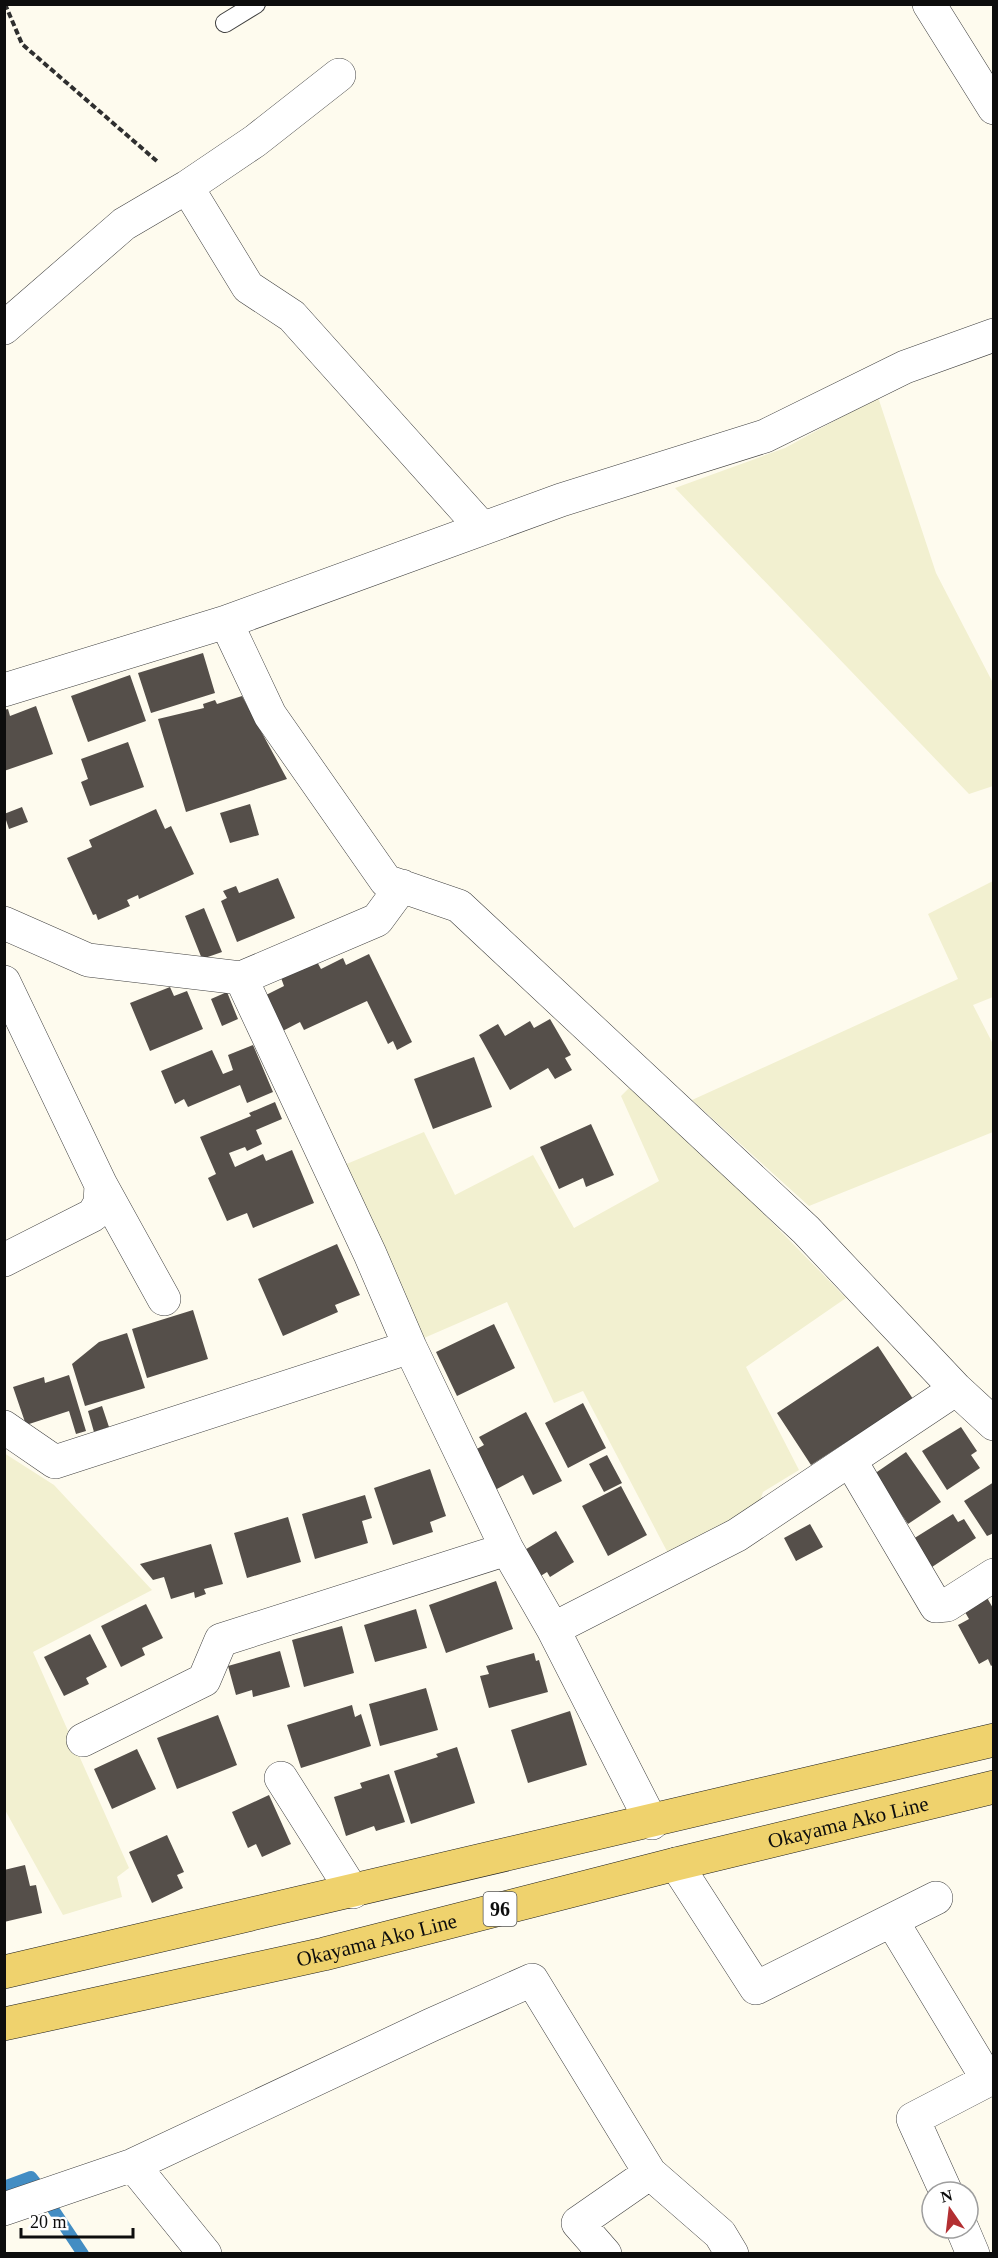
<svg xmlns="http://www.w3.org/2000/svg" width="998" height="2258" font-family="'Times New Roman',serif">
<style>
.farmland{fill:#f2f0d0}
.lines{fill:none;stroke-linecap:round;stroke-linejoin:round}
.stream{stroke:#438dc3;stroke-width:12}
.building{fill:#554f4a}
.lane-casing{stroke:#404040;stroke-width:20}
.street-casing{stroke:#404040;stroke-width:34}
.primary-casing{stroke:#1e1e1e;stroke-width:34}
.path{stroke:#2f2f2f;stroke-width:4;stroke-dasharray:6 3;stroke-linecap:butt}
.lane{stroke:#fff;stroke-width:18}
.street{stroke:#fff;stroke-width:33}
.primary{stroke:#efd26d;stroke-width:33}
.labels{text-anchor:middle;stroke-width:6;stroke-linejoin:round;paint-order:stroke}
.shield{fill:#fff;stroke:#565656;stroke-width:1.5}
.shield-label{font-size:20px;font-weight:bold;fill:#0d0d0d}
.street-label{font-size:21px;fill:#0d0d0d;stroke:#fff}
</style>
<rect width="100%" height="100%" fill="#fefbee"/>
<path class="farmland" d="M878 397 936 573 993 683V786L969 794 675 488 785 448Z
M993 881V997L973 1005 993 1044V1132L809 1206 692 1100 958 979 928 914Z
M631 1086 751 1201 846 1298 746 1367 799 1470 763 1492 757 1509 670 1557 583 1391 554 1403 507 1302 424 1338 344 1165 424 1132 455 1195 533 1155 574 1228 659 1181 621 1096Z
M4 1453 54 1485 152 1590 33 1652 129 1868 117 1877 122 1897 63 1915 5 1810Z"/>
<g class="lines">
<path class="stream" d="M4 2187 31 2177 35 2182
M53 2209 83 2254"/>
</g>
<path class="building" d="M203 653 215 693 151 713 138 673Z
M130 675 146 721 88 742 71 696Z
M242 696 287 779 186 812 158 719 204 708 203 704 215 700 217 704Z
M36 706 53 754 4 771V710L8 709 10 716Z
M128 742 144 787 90 806 81 782 88 779 81 759Z
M250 804 259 835 230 843 220 813Z
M22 807 28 822 9 829 4 814Z
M156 809 165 829 171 826 194 874 139 899 138 895 127 900 130 906 98 920 96 914 93 915 67 858 92 847 89 840Z
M278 878 295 918 237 942 221 901 227 898 223 891 236 886 239 893Z
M204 908 222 952 202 959 185 916Z
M369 954 412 1042 397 1050 393 1041 388 1044 367 1001 304 1030 300 1022 275 1035 258 999 284 986 280 975 315 958 321 969 343 958 346 965Z
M170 987 174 996 187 991 203 1029 150 1051 130 1003Z
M227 992 238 1019 222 1026 211 999Z
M550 1019 571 1055 565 1058 572 1070 555 1079 548 1068 510 1090 479 1035 498 1024 505 1036 530 1021 534 1028Z
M253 1045 273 1092 247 1103 240 1085 188 1107 184 1099 175 1104 161 1071 212 1050 223 1074 233 1070 228 1055Z
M474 1057 492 1107 433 1129 414 1079Z
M275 1102 282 1119 256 1130 262 1144 247 1151 245 1147 229 1153 235 1167 263 1154 266 1161 292 1150 314 1203 253 1228 247 1213 227 1221 208 1178 216 1174 200 1137 251 1116 249 1113Z
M591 1124 614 1175 586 1187 583 1178 559 1189 540 1147Z
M337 1244 360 1295 335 1305 338 1312 283 1336 258 1279Z
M193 1310 208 1359 147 1378 132 1329Z
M494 1324 515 1368 457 1396 436 1352Z
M127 1333 145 1388 85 1406 72 1364 99 1342Z
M878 1346 913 1399 811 1465 777 1413Z
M69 1375 86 1431 76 1434 69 1411 26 1425 13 1387 44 1377 45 1383Z
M583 1403 606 1448 568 1468 545 1423Z
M102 1406 109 1427 94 1432 88 1411Z
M526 1412 562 1481 533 1495 523 1475 495 1490 475 1450 484 1445 479 1437Z
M961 1427 977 1451 971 1455 980 1468 947 1490 922 1451Z
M906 1452 941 1502 908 1524 874 1474Z
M607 1455 622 1483 604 1492 589 1464Z
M430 1469 446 1516 430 1522 433 1532 393 1545 374 1488Z
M994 1482V1533L987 1536 964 1501Z
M621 1486 647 1535 608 1556 582 1506Z
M365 1495 372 1518 362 1521 368 1543 315 1559 302 1514Z
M953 1514 958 1522 964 1519 976 1538 932 1567 913 1539Z
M288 1517 301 1562 247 1578 234 1533Z
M810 1524 823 1547 796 1561 784 1538Z
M556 1531 574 1562 550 1577 547 1572 539 1577 523 1551Z
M211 1544 223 1584 204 1589 206 1594 195 1598 194 1592 171 1599 164 1577 153 1580 140 1564Z
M496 1581 513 1629 446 1653 429 1605Z
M985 1594 994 1610V1664L991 1666 988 1659 979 1664 958 1625 969 1619 962 1607Z
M146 1604 163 1638 142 1648 145 1655 121 1667 101 1626Z
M416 1609 427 1648 375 1662 364 1625Z
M342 1626 354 1673 304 1687 292 1640Z
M90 1634 107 1667 86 1678 89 1684 64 1696 44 1657Z
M280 1651 290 1687 253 1697 252 1690 236 1695 228 1666Z
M534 1653 536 1661 539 1660 548 1692 489 1708 480 1676 489 1674 486 1666Z
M426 1688 438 1730 380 1746 369 1704Z
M352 1705 355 1717 361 1714 371 1746 301 1768 287 1725Z
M570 1711 587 1765 528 1783 511 1730Z
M218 1715 237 1765 177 1789 157 1738Z
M457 1747 475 1803 411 1824 394 1771 438 1757 436 1754Z
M137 1749 156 1789 112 1809 94 1769Z
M389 1774 405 1822 376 1831 374 1826 346 1836 334 1797 362 1788 360 1783Z
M269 1795 291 1844 262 1857 256 1844 248 1848 232 1812Z
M167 1835 184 1872 177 1875 183 1888 152 1903 129 1852Z
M25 1865 30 1886 36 1885 42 1913 4 1922V1870Z"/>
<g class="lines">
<defs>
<path id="lane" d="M225 23 256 4"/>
<path id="street" d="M929 4 994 108
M187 187 248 287 292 316 482 528
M4 328 124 224 187 187 255 141 339 75
M226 622 270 715 386 881 459 906 806 1230 956 1389 994 1424
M4 690 226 622 561 500 765 436 905 367 994 335
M4 923 88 960 241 978 377 920 402 886
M241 978 370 1254 410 1347
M4 982 101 1185 100 1203 93 1215 4 1260
M101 1185 164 1299
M4 1427 55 1462 410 1347 507 1549 553 1629 737 1535 956 1389
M850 1460 936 1606 947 1605 994 1575
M553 1629 652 1823
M83 1740 204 1680 221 1640 507 1549
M281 1778 353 1892
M676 1864 756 1988 936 1898
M892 1921 988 2080 913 2119 946 2192
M133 2165 205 2254
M4 2209 133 2165 431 2025 532 1980 650 2173 720 2234 732 2254
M962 2228 973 2254
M605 2254 578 2223 650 2173"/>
<g id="primary">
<path d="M4 1972 994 1740"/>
<path id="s1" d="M4 2024 324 1954 676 1864 994 1787"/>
</g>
</defs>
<use href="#lane" class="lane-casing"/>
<use href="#street" class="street-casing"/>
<use href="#primary" class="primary-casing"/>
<path class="path" d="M5 4 22 44 159 163"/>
<use href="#lane" class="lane"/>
<use href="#street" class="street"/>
<use href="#primary" class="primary"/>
</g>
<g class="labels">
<rect class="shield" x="483.5" y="1892" width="33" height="34" rx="4.5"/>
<g class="shield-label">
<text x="500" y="1916">96</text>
</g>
<g class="street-label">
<text dy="7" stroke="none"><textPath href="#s1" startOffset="868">Okayama Ako Line</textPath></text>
<text dy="7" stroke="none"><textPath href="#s1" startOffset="382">Okayama Ako Line</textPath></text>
</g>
</g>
<rect width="998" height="2258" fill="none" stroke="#0d0d0d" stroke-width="12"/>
<g transform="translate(950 2210) rotate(346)"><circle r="28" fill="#ffffff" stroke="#9e9e9e" stroke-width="1.5"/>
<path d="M0-4.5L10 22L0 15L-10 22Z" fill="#b32f32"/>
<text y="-9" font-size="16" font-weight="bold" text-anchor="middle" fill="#0d0d0d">N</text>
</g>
<path d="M21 2228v9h112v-9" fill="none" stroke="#0d0d0d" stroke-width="3"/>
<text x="30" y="2228" font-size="18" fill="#0d0d0d" stroke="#ffffff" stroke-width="4.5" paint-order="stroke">20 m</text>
</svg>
